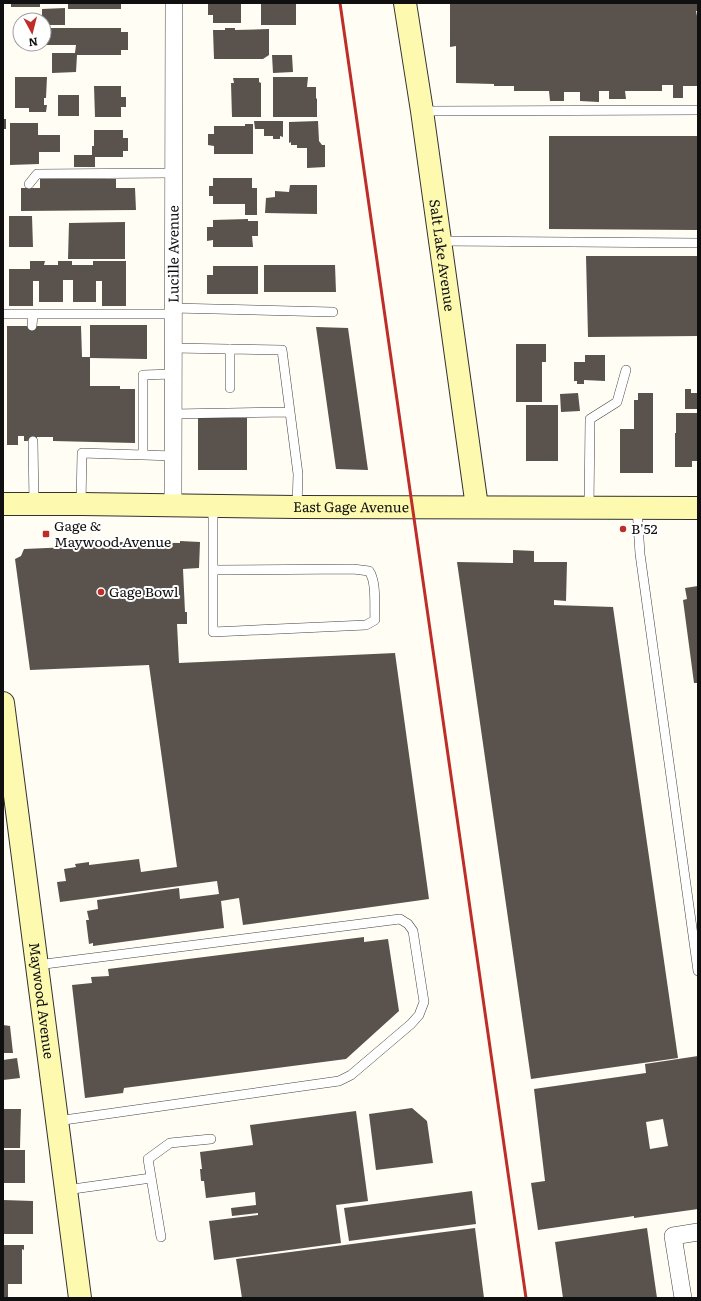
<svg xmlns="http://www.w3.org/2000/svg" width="701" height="1301" font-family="Literata,serif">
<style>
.building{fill:#59524d;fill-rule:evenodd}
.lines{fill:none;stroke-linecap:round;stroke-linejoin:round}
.lane-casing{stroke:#434343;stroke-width:10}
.street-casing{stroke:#434343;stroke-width:18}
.secondary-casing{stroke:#323232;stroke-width:24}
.lane{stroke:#fff;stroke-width:9}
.street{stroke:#fff;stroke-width:17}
.secondary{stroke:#fdfab0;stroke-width:22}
.rail{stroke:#bf2d29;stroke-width:3}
.poi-dot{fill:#bf2d29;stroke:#fff;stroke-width:1.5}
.labels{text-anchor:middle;stroke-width:4;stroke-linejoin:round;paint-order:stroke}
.street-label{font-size:14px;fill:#101010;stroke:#fff}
.poi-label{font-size:14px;fill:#101010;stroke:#fff;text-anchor:start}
</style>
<rect width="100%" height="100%" fill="#fffdf4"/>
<path class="building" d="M11 3H40V7H11Z
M68 3H121V9H68Z
M213 3H241V23H213V15H208V4H213Z
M261 3H296V25H261Z
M450 3H698V11H696L698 21V86H683V98H673V85H662V91H625L626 99H609V91H599V102L580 101V92H564V101H550L549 91H514V86H494V84L456 83V46L450 47Z
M65 8V25H44V20H42V9Z
M44 28H121V32H128V50H121V55H77L76 72 52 73V53H75L76 45H44Z
M225 28H235V30L269 29V55L263 59H214L213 30H225Z
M272 55H292L293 72 273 73Z
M15 77H47L46 98H44V105H47L46 112H29V108H15Z
M273 77H308L307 87H316V98L317 99V117H273Z
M233 78H259V82L261 83V117H232L231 83H234Z
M94 86H121V97H126V107H121V117H95Z
M58 95H79V116H58Z
M3 119H6V129H3Z
M254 121H283V137L280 136V139H273V136H264V129H255Z
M318 121 319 141 322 145H325V167L307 168V148H297V145H291V142L289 143V122Z
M10 123H38V135H60V152H39V164L10 165Z
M245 124H253V154H214V146L208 145V134H214V126H245Z
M94 130H123V138H128V151H123V157H95V167H74V155H92V146H94Z
M549 136H698V230L549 229Z
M213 178H252V188H257V215H245V204H213V196H209V186H213Z
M40 179H116V188H135L136 210 21 211V188H40Z
M290 185H317V214L265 213 266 198 275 197V191L289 192Z
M9 216H32L33 247H9Z
M248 219V221H258V236H252L253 247H213V240L207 241V227H213V220Z
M125 222V259H68L69 223Z
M586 256H698V336L588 337Z
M30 261H45L44 265H58V261H72V265H93V261H126V306H102V281H96V302H73V280H63V302H39V281H33V306H9V269H30Z
M264 265H335L336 292H264Z
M213 266H258V294H207V275H213Z
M90 325H147V359L90 358Z
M7 326H81L82 357H90V386H120V389H135V443L53 441V437H37V441H24V436H18V445H7Z
M316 327 348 328 368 470 336 469Z
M516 344H546V362H542V402H516Z
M585 355H605V381L584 380V384H577V381H574V362H585Z
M685 389H691V393H698V409H685Z
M578 393 580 411 561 412 560 394Z
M638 393H653V473H620V429H634V400H638Z
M526 405H558V461H526Z
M676 413H697V461H692V467H675V433H676Z
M212 415H223V418H247V470H198V418H212Z
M180 541 200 542 199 568 183 569 185 612H187V624H177L179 663 395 653 429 899 243 925 239 898 221 901 224 928 93 946V943L89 944 86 920H89L87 911 98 909 97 900 179 888 180 899 219 894 217 881 60 902 57 882 66 881 64 869 76 867 75 864 89 862V865L139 859 141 872 177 867 149 665 30 670 15 559 21 556 24 549 117 545V542L180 543Z
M513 550 534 551V562H567L566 601 554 600V605L613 607 678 1058 531 1079 457 562 513 563Z
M698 586V683H694L683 600 687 599 685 588Z
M364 937V942L388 939 399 1011 346 1059 124 1088 123 1093 85 1098 72 985 92 983 91 977 109 976 108 969Z
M3 1025 10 1026 13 1053H3Z
M698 1056V1209L634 1218V1216L538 1230 531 1183 545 1181 534 1089 646 1073 645 1064ZM663 1119 668 1146 650 1149 646 1122Z
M17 1058 20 1078 3 1080V1060Z
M412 1108 427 1121 433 1163 376 1170 369 1114Z
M3 1109H21L20 1148H3Z
M356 1111 368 1201 336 1205 341 1243 214 1260 209 1221 258 1215V1213L232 1216 231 1208 256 1205 255 1192 206 1198 204 1181H201L200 1169H202L200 1152 253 1145 250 1125Z
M3 1150H25V1183H3Z
M472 1191 476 1224 349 1241 344 1208Z
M3 1200 33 1201V1234H3Z
M475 1228 484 1298H242L236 1259Z
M647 1228 657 1298H563L555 1242Z
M3 1245H24V1250L22 1249V1284H8V1298H3Z"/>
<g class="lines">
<defs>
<path id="lane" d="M422 111 698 110
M29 184 37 174 174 173
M440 241 698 243
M173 308 333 312
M3 314H173
M32 326 33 314
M173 348 282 350 298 474 297 507
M230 388V349
M173 414 290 412
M33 441 34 504
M143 454V375L173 374
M81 504 82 453 174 456
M589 508 590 419 617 402 626 370
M637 508 640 554 698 971
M213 570 353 569 369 571C377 582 374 607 375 620L366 625 213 632V506
M37 965 400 919 408 924 413 931 424 1002 419 1015 411 1024 351 1075 339 1081 57 1121
M66 1190 151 1178
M161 1237 148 1159 170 1143 211 1139"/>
<g id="street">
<path id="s1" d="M173 505 174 3"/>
<path d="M683 1298 673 1236 698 1232"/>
</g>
<g id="secondary">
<path id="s2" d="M405 3 422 111 477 507"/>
<path id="s3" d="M3 504H81L297 507 698 508"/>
<path id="s4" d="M3 703 80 1298"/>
</g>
</defs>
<use href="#lane" class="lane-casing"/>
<use href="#street" class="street-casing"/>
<use href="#secondary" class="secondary-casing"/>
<use href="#lane" class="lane"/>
<use href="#street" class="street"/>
<use href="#secondary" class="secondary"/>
<path class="rail" d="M340 3 526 1298"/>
</g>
<g class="poi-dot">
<circle cx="623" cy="529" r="4"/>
<rect x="42" y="530" width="8" height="8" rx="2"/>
<circle cx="101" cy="592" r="4"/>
</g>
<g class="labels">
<g class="street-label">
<text dy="5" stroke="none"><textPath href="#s1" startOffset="251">Lucille Avenue</textPath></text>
<text dy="5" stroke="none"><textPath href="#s2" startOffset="255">Salt Lake Avenue</textPath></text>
<text dy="5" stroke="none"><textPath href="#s3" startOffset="348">East Gage Avenue</textPath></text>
<text dy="5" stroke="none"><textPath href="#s4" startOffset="300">Maywood Avenue</textPath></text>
</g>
<g class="poi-label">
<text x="54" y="531">Gage &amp;<tspan x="54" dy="16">Maywood Avenue</tspan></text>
<text x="631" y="534">B'52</text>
<text x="109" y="597">Gage Bowl</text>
</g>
</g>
<rect width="701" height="1301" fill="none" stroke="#101010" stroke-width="8"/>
<g transform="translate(32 32) rotate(173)"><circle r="19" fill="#ffffff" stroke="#9f9f9f"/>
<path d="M0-3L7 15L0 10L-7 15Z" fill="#bf2d29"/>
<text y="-6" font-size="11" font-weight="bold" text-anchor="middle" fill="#101010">N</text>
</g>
</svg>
